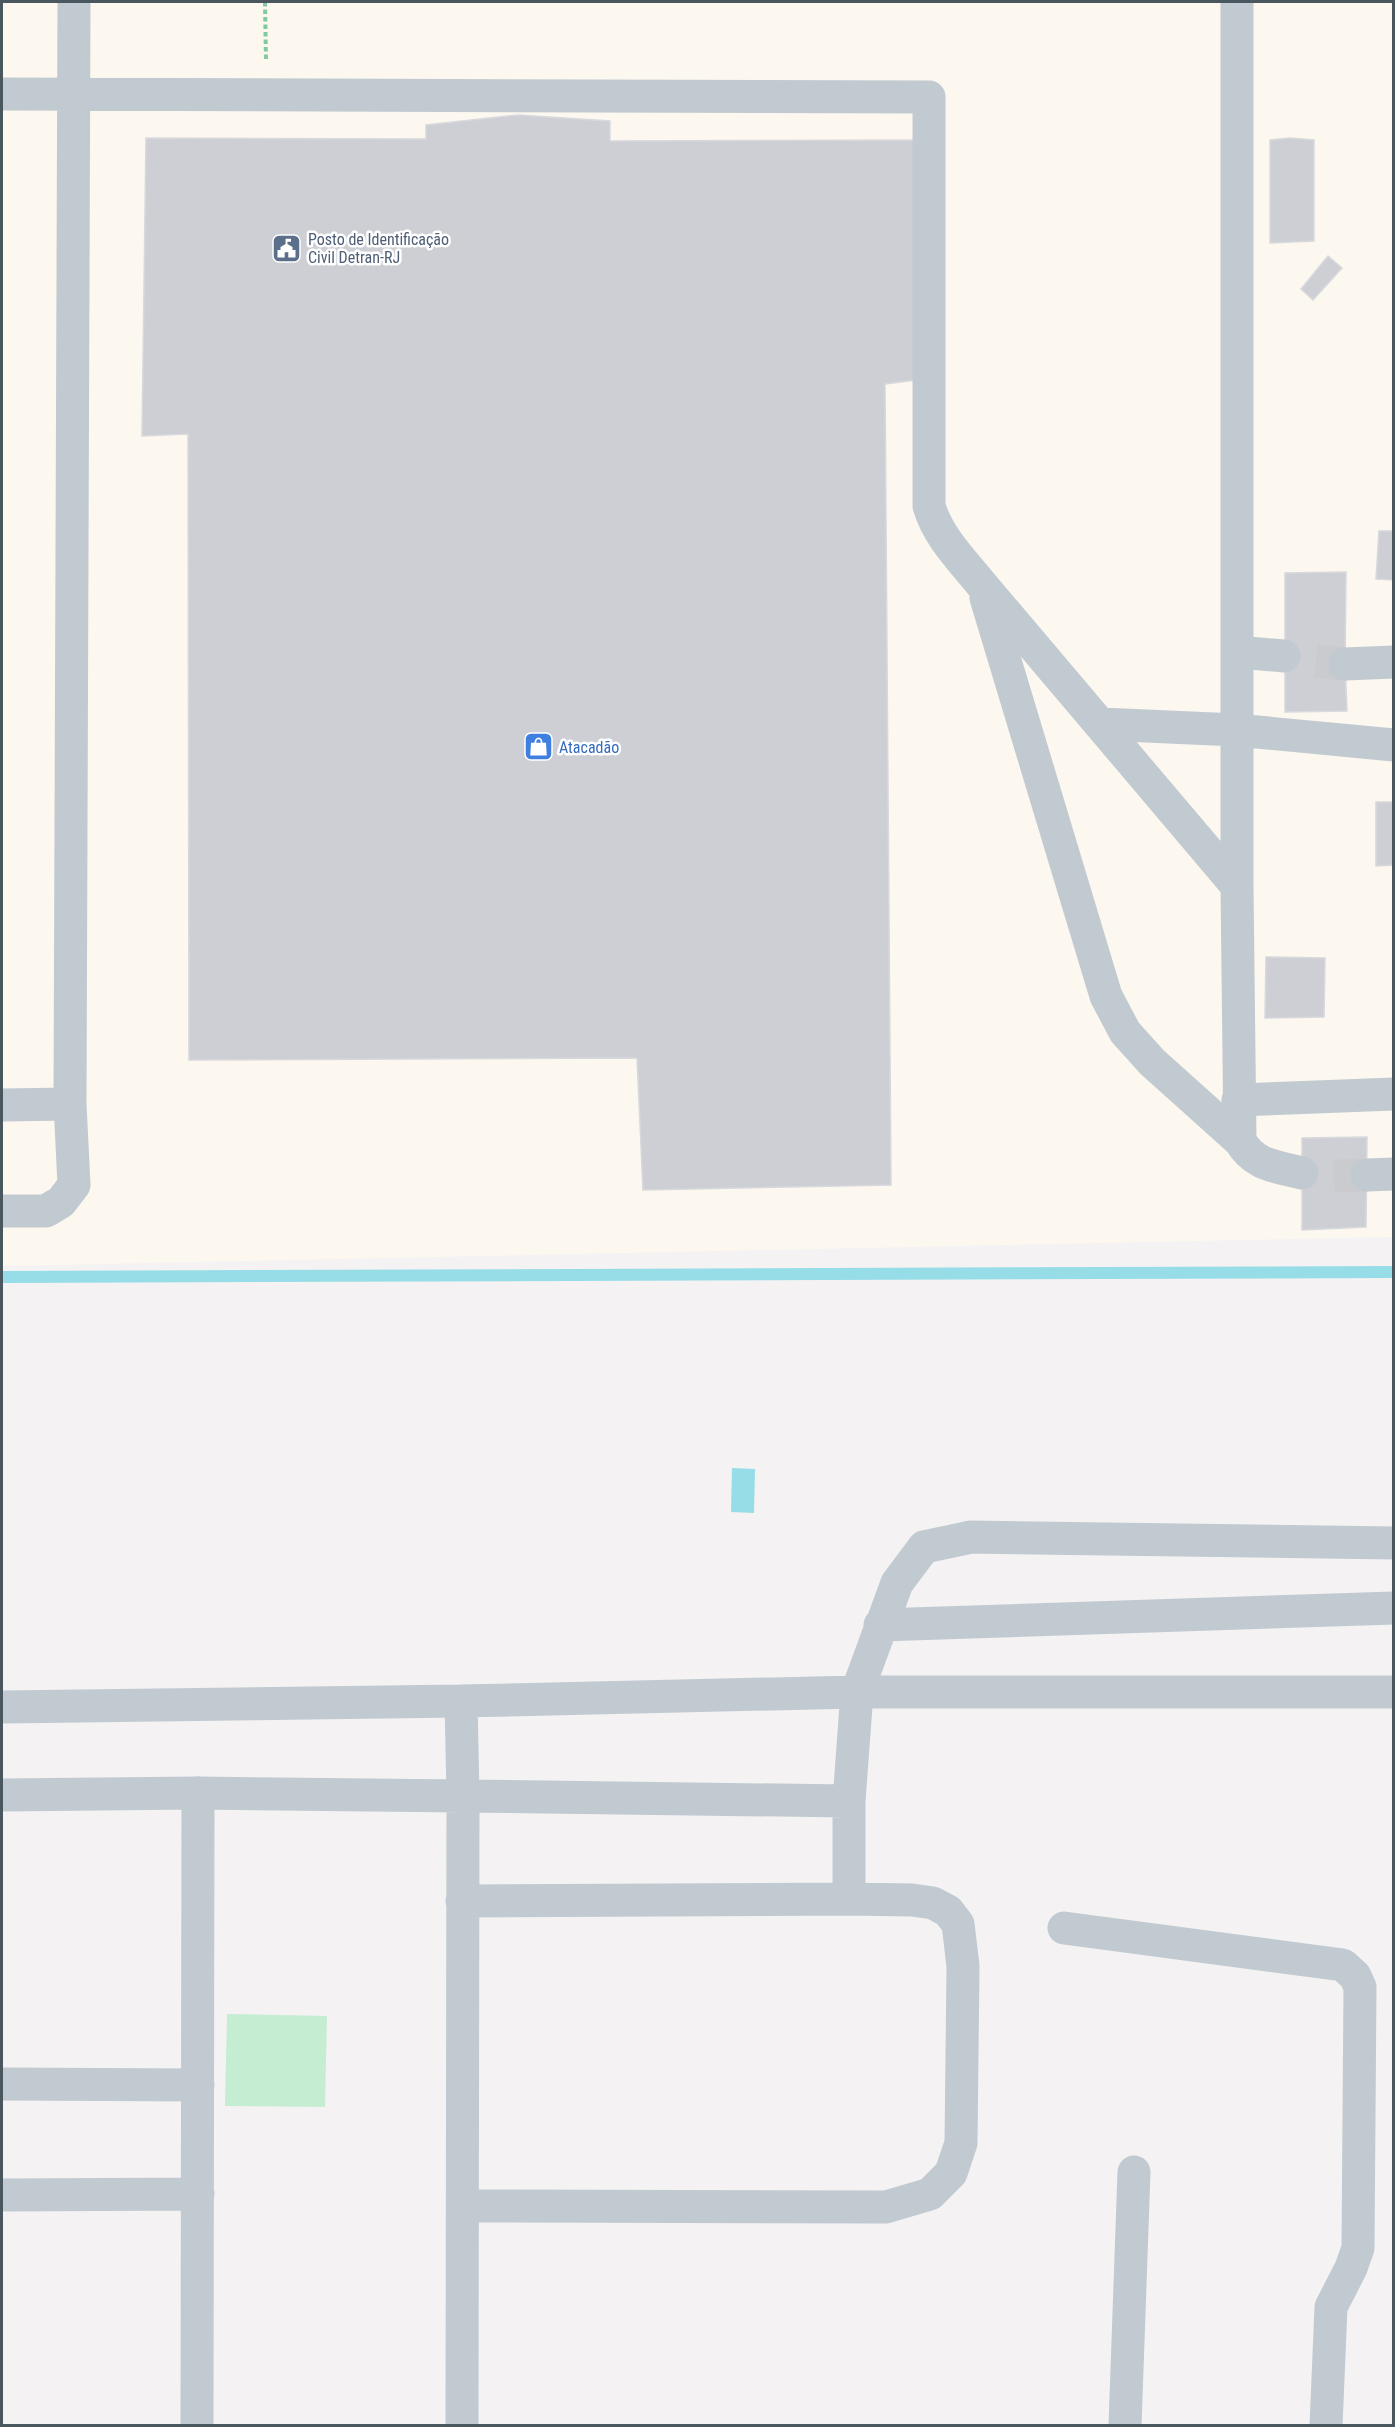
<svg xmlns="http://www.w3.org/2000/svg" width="1395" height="2427" font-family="'Roboto Condensed',sans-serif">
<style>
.commercial{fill:#fcf7ef}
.green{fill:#c5edd1}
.water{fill:#96dde7}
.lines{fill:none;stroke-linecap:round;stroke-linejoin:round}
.stream{stroke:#96dde7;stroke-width:12}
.building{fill:#cdcfd4;stroke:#d7d9dd;stroke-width:1.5}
.minor-tunnel{stroke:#cacbce;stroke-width:33;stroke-dasharray:33 16;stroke-linecap:butt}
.path{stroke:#7fca9f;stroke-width:4;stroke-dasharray:4.5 3;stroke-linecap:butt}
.minor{stroke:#c1cad0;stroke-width:33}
.labels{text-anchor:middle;stroke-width:5;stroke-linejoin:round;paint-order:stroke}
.service-label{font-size:16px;fill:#4e5e75;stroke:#fff;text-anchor:start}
.shop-label{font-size:16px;fill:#366cbe;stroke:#fff;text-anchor:start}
</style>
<rect width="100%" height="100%" fill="#f4f2f3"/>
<path class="commercial" d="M2 2H1393V1237L2 1266Z"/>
<path class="green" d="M227 2014 327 2016 325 2107 225 2106Z"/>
<path class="water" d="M732 1468 755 1469 754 1513 731 1512Z"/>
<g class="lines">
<path class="stream" d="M2 1277 1394 1272"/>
</g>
<path class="building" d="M518 115 610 121V141L922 140 916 380 885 384 891 1185 643 1190 637 1058 189 1060 188 434 142 436 146 138 426 139V125Z
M1290 138 1314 140V241L1270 243V140Z
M1328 256 1342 268 1313 300 1301 289Z
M1379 531H1394V580L1376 579Z
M1346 572 1345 664 1347 711 1285 712V573Z
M1376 802H1394V865L1376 866Z
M1266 957 1325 958 1324 1017 1265 1018Z
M1367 1137 1366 1227 1302 1230V1138Z"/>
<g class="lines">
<path class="minor-tunnel" d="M1316 661 1345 664
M1334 1176 1367 1175"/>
<path class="path" d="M265 2 266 61"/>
<path class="minor" d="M1237 2V886L1240 1141C1255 1166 1275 1166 1302 1173
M2 94 929 97V506C938 537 962 560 982 585L1237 886
M986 598 1106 996 1125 1032 1152 1062 1240 1141
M1237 652 1284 656
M1345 664 1394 662
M1101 724 1236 730 1394 745
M1238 1100 1394 1094
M2 1105 70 1104
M1367 1175 1394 1174
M2 1211H46L61 1202 74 1185 70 1104 74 2
M880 1625 1394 1608
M2 1707 461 1701 857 1692H1394
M2 1795 198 1793 463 1796 461 1701
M462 1901 849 1899V1801
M1064 1928 1343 1965 1355 1976 1360 1987 1358 2248 1351 2268 1331 2307 1326 2426
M2 2084 198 2085
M2 2195 198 2194
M463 2206 886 2207 930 2194 951 2173 961 2143 963 1966 958 1924 948 1911 933 1903 912 1900 849 1899
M197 2426 198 1793
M462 2426 463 1796 849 1801 857 1692 897 1583 924 1547 971 1537 1394 1543
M1125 2426 1134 2172"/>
</g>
<defs>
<symbol id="civic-square" viewBox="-11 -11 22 22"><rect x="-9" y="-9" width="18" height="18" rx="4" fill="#5c6f8a" stroke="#fff"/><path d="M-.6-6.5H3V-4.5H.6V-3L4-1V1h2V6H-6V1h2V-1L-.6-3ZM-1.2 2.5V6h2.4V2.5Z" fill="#fff"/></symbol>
<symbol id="shop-square" viewBox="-11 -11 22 22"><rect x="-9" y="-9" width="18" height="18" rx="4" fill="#3f7fe0" stroke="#fff"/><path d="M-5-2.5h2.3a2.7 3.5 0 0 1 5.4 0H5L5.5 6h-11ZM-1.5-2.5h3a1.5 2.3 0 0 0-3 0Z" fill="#fff"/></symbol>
</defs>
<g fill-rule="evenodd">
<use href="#civic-square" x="270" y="232" width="33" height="33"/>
<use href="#shop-square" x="522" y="730" width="33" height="33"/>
</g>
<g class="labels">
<g class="service-label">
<text x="308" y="245">Posto de Identificação<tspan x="308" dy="18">Civil Detran-RJ</tspan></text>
</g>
<g class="shop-label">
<text x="559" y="753">Atacadão</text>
</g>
</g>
<rect width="1395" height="2427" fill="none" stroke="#4b575f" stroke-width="6"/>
</svg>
